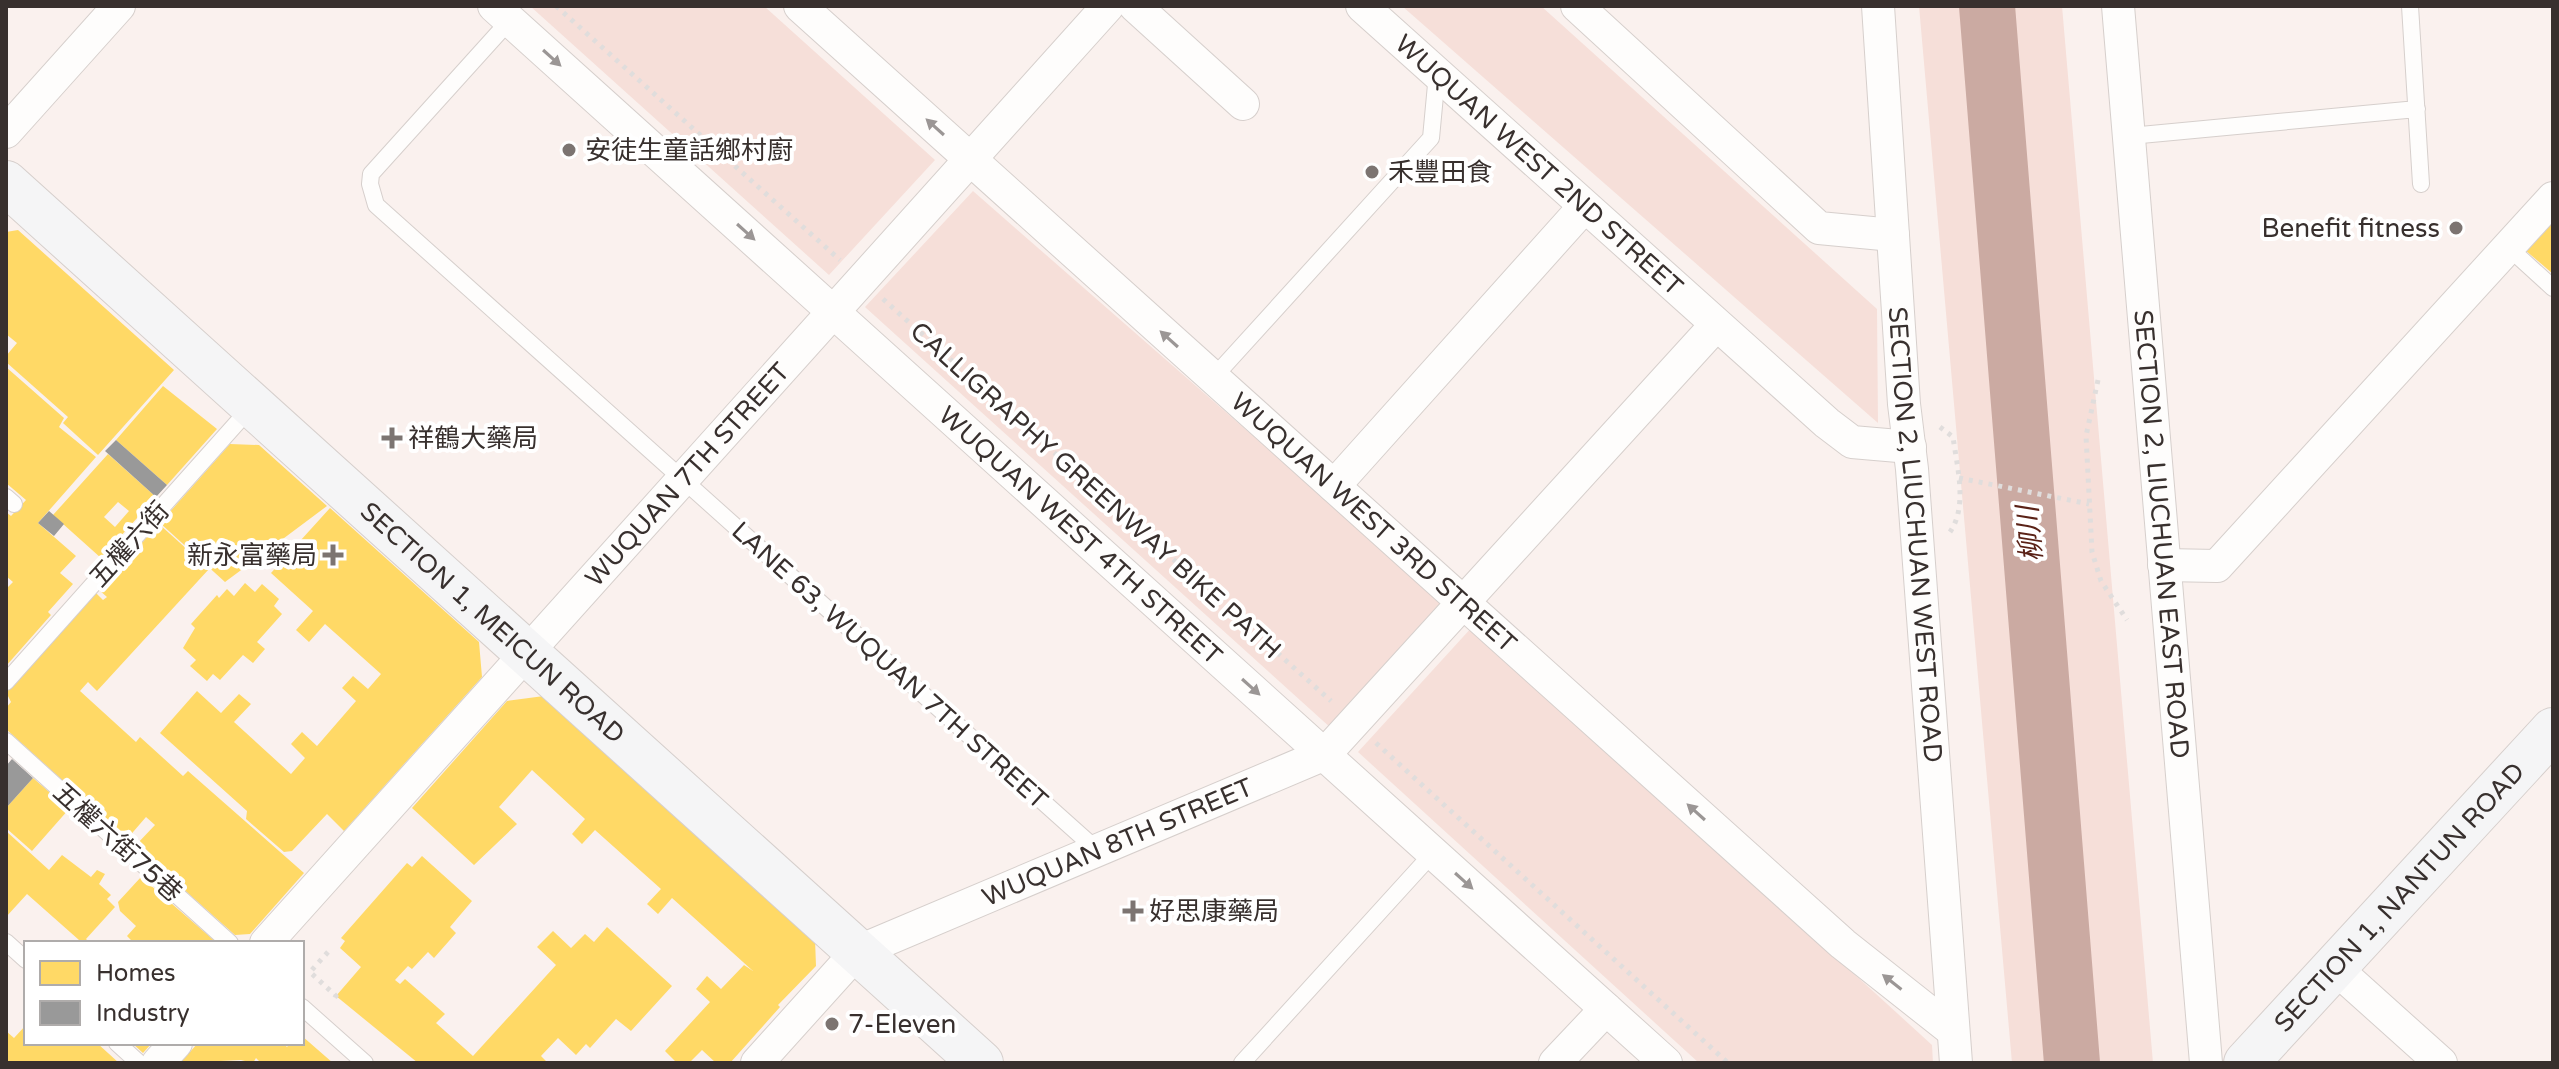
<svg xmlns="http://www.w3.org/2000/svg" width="2559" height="1069" font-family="'Varela Round','Noto Sans TC',sans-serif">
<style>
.green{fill:#f6dfd9}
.homes{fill:#ffd966;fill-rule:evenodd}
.industry{fill:#999}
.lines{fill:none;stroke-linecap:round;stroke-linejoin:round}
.river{stroke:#cbaaa2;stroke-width:56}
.lane-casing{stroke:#d6cfcc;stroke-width:18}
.street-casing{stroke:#d6cfcc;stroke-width:34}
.secondary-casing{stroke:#d6cfcc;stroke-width:46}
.path{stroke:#e0dddc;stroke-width:5;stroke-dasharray:4 6;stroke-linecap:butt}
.lane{stroke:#fefdfc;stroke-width:16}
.street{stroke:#fefdfc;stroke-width:32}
.secondary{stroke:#f5f5f6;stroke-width:44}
.oneway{fill:#9b9695}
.poi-dot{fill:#7c7471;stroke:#fff;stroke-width:3}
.labels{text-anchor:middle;stroke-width:8;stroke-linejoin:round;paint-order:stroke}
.poi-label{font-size:26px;fill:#38302e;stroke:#fff;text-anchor:start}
.street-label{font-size:26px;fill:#38302e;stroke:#fff}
.water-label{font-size:28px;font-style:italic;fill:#5a2217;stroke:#fff}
</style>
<rect width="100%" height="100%" fill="#faf1ee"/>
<path class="green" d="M530 6H764L935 160 829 275Z
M1402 6H1541L1877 309 1878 423Z
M1919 6H2062L2153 1063H2012Z
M973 191 1445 604 1332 729 865 307Z
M1473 626 1932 1045 1933 1063H1699L1358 752Z"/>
<path class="homes" d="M2553 221V274L2525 250Z
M18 230 174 370 98 455 63 423 68 417 6 362V356L17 343 6 334V232Z
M6 367 64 418 59 427 96 457 38 523 76 556 60 573 73 584 48 612 51 615 6 666V589L13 582 6 576V512L11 516 26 500 6 483Z
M163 386 217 429 167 485 116 440Z
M230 444 259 445 327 506 225 582 160 523Z
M108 454 156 497 101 558 53 515ZM118 502 129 511 115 527 104 517Z
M330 508 479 642 482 677 344 831 327 814 292 851 284 852 246 819 247 811 160 733 197 691 221 713 239 694 251 704 234 722 291 774 305 758 291 744 302 732 317 746 356 701 342 688 353 676 368 689 381 674 325 624 309 642 296 630 313 611 271 573Z
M159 524 209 569 97 691 88 682 80 691 136 742 140 737 183 776 188 771 304 873 250 934 235 935 135 846 155 825 146 817 127 839 6 729V708L11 702 6 692 96 593 103 600 107 597 99 590Z
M245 583 255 592 262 584 279 599 274 606 282 614 257 642 265 649 253 663 243 655 220 680 213 674 207 681 190 666 196 660 183 648 195 628 191 624 217 595 219 598 227 589 234 596Z
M544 696 815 939 816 966 778 1005 780 1007 730 1063H716L702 1050 689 1063H677L665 1051 710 1002 696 989 707 976 721 989 744 965 753 971 672 898 658 914 647 904 661 889 595 830 582 844 572 834 585 819 532 770 499 807 517 824 474 865 412 808 507 701Z
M33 778 69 809 32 851 6 828V808Z
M6 831 49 870 62 855 91 877 97 870 105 874 99 884 111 895 107 899 115 907 86 939 90 943H76L79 940 27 894 6 917Z
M422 856 472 901 450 927 456 933 434 958 428 952 412 969 408 966 395 980 400 984 405 979 445 1014 436 1023 473 1056 556 965 537 947 553 931 571 948 585 934 594 942 607 927 672 986 631 1031 616 1019 590 1048 586 1044 576 1055 558 1038 541 1056 548 1063H418L336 996 361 967 340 948 345 941 341 938 407 863 412 867Z
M141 877 217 943H134L127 936 136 926 120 911 118 902Z
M26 1025V1043H97L119 1063H6V1031L14 1038Z
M302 1036 333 1063H261L256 1058 253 1063 241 1060 180 1063 198 1043H283L287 1047 290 1043H302Z
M132 1043H152L143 1053Z"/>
<path class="industry" d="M116 440 167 485 156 497 105 451Z
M49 511 64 524 54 536 38 523Z
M12 759 33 778 6 808V766Z"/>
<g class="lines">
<path class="river" d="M1987 6 2072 1063"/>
<defs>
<path id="lane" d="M2410 6 2421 184
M510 20 371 174 370 184 376 205 1098 851
M2130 136 2417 109
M2508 247 2553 288
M1213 378 1431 138 1437 74
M6 497 14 504
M6 682 252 406
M6 741 230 943
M6 942 26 960
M302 1007 365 1063
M117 1043 139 1063
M1242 1063 1433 853"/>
<g id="street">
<path id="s1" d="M494 6 1666 1063"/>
<path id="s2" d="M800 6 1843 944 1953 1031"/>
<path d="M1135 6 1243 104"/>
<path id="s3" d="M1362 6 1827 423 1852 442 1910 447"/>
<path d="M1577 6 1819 228 1893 235"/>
<path id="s4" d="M1878 6 1904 404 1912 469 1956 1063"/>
<path id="s5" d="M2118 6 2206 1063"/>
<path d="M6 132 119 6"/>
<path d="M1334 486 1584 207"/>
<path d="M2164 565 2217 566 2553 198"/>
<path id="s6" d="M266 943 1108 6"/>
<path d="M2334 967 2441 1063"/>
<path d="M158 1063 176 1043"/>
<path id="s7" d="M757 1063 857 952 1325 754 1716 325"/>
<path d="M1555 1063 1606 1009"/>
</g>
<g id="secondary">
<path id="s8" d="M6 183 981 1063"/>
<path id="s9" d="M2246 1063 2553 730"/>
</g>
</defs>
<use href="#lane" class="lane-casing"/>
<use href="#street" class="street-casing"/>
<use href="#secondary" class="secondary-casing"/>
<path class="path" d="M556 6 840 260
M883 299 1331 701
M2098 380 2086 436 2092 552 2101 581 2127 620
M1940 427 1953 437C1957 467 1968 506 1950 532
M1959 478 2089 504
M1376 743 1728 1063
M328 952 310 972 336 996 332 999"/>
<use href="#lane" class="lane"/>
<use href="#street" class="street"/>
<use href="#secondary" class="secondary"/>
</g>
<defs><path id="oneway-solid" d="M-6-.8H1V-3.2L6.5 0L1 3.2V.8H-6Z" transform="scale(2)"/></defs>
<g class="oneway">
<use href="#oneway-solid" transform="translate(552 58) rotate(42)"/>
<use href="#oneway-solid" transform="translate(935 127) rotate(-138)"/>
<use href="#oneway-solid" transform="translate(746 232) rotate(42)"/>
<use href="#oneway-solid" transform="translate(1169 339) rotate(-138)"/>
<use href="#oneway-solid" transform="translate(1251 687) rotate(42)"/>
<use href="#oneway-solid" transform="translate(1696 812) rotate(-138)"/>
<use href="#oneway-solid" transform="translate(1464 881) rotate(42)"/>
<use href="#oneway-solid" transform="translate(1892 982) rotate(-142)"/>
</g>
<g class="poi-dot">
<circle cx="569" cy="150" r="8"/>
<circle cx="1372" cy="172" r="8"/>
<circle cx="2456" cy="228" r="8"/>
<path d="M388 426h8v8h8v8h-8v8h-8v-8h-8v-8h8z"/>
<path d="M329 543h8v8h8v8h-8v8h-8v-8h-8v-8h8z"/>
<path d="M1129 899h8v8h8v8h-8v8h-8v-8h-8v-8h8z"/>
<circle cx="832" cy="1024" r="8"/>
</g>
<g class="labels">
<g class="poi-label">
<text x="585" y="159">安徒生童話鄉村廚</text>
<text x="1388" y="181">禾豐田食</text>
<text x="2440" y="237" text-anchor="end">Benefit fitness</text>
<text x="408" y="447">祥鶴大藥局</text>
<text x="317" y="564" text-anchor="end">新永富藥局</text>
<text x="1149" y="920">好思康藥局</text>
<text x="848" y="1033">7-Eleven</text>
</g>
<g class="street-label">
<text dy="9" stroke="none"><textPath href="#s3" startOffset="238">WUQUAN WEST 2ND STREET</textPath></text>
<text dy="9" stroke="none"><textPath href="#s6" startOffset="630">WUQUAN 7TH STREET</textPath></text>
<text transform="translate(1096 490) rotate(42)" y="9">CALLIGRAPHY GREENWAY BIKE PATH</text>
<text dy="9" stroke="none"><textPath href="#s2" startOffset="772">WUQUAN WEST 3RD STREET</textPath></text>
<text dy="9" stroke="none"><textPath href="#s1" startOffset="790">WUQUAN WEST 4TH STREET</textPath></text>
<text dy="9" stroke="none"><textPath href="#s5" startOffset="530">SECTION 2, LIUCHUAN EAST ROAD</textPath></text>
<text dy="9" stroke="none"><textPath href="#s4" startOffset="530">SECTION 2, LIUCHUAN WEST ROAD</textPath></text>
<text transform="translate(129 544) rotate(-48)" y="9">五權六街</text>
<text dy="9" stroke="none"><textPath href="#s8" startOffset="656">SECTION 1, MEICUN ROAD</textPath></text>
<text transform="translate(890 665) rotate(42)" y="9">LANE 63, WUQUAN 7TH STREET</text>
<text transform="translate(118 842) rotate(42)" y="9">五權六街75巷</text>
<text dy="9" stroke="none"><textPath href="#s7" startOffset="432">WUQUAN 8TH STREET</textPath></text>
<text dy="9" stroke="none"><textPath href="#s9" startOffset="226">SECTION 1, NANTUN ROAD</textPath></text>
</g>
<g class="water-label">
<text transform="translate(2029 534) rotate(-95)" y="10">柳川</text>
</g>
</g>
<rect width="2559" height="1069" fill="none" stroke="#38302e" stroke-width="16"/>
<rect x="24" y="941" width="280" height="104" fill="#ffffff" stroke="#afacab" stroke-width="2"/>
<rect x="40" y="961" width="40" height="24" fill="#ffd966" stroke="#afacab" stroke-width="2"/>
<text x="96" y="981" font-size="24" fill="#38302e">Homes</text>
<rect x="40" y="1001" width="40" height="24" fill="#999999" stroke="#afacab" stroke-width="2"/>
<text x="96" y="1021" font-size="24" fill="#38302e">Industry</text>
</svg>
